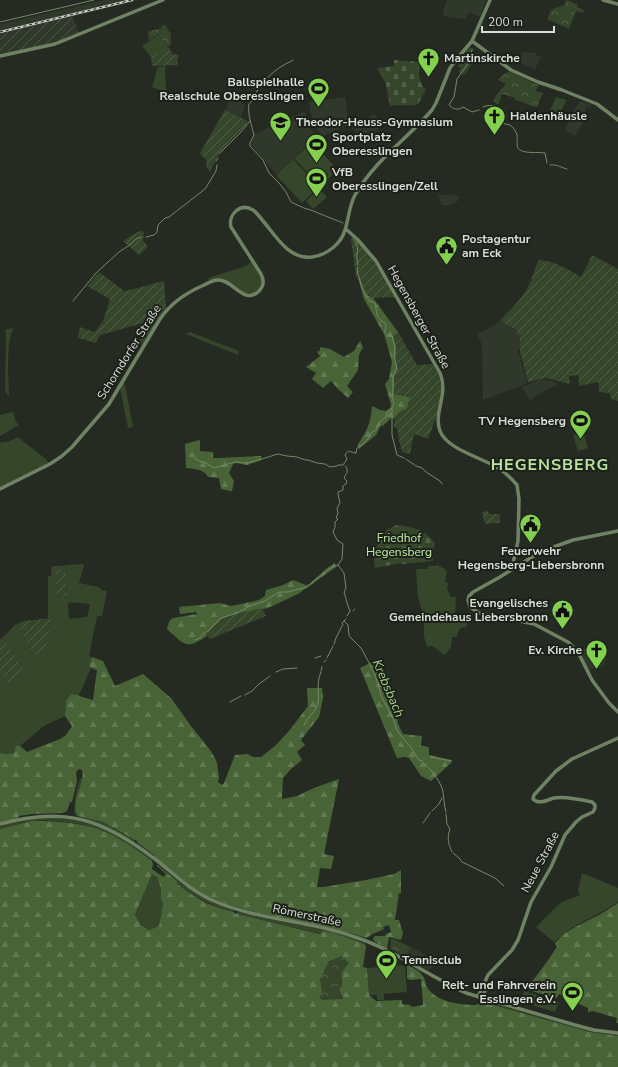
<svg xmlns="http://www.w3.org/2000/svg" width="618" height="1067" font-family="'Nunito Sans',sans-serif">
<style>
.built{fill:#2f382a}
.industrial{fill:url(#industrial-furrows)}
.grass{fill:#35462b;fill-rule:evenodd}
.forest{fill:url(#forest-firs);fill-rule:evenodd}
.cemetery{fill:url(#cemetery-stones)}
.park{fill:url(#park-crowns)}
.garden{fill:url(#garden-furrows)}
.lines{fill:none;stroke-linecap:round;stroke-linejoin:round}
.stream{stroke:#748867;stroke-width:1}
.secondary{stroke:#6f8263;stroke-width:3.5}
.rail-casing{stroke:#c6cbc4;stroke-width:2.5}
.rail{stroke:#1c2119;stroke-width:1;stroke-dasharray:3;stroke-linecap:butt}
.labels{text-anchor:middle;stroke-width:4;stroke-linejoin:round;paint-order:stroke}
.poi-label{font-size:12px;font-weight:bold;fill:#d9ddd7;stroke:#1c2119;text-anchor:start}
.street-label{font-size:12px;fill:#d9ddd7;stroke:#1c2119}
.park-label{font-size:12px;fill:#c0eea6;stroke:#1c2119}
.water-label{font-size:13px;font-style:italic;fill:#a1ce87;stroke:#1c2119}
.district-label{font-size:16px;font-weight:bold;letter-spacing:1px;fill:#b8e29f;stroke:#1c2119}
</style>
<defs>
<pattern id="industrial-furrows" width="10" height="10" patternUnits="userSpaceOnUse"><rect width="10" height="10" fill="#2f382a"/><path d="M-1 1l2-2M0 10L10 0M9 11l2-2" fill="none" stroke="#4d5448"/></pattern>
<pattern id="forest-firs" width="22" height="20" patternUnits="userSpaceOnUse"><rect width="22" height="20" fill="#486437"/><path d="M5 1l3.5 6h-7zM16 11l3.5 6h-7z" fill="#627a53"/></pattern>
<pattern id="cemetery-stones" width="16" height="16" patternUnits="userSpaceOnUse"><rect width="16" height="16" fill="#35462b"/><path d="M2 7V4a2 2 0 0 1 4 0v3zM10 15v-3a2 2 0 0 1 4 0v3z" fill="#526049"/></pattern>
<pattern id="park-crowns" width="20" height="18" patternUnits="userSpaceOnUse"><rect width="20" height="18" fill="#35462b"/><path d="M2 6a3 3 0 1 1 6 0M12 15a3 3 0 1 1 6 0" fill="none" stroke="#526049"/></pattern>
<pattern id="garden-furrows" width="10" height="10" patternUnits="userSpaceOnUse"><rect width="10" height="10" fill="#35462b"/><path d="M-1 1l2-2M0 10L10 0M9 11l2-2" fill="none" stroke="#526049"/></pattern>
</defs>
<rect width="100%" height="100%" fill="#252b22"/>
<path class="built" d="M104 0H139L0 33V24Z
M447 0H486L480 17 469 12 465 19 443 16 444 12 443 11Z
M522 52 536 53V56H541L535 70 519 62Z
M237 92 246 96 242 104 245 105 241 117 225 110 229 101 233 96 234 97Z
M345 97 349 124H354L374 114 384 124 366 142 350 127 346 126 323 136 319 133 311 114 309 103 310 102Z
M581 101 592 105 590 108 587 107 584 114 587 116 575 136 566 130V127L577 105Z
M303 112H305L310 127 316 137 276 174 252 146V144L253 137 255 134Z
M448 194 460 196 456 203 450 204V205H442L438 195H447Z
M500 321 517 330 520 336 521 349 519 350 518 351 527 382 526 384 483 400 482 345 477 334 495 325Z
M539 380H546L552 381 556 382 557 385 544 391 530 400 522 387Z
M585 648 604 653 603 656 606 657 604 666 594 669 592 668 589 670 581 653 582 650Z
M411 947 435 960 429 971 405 957Z"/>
<path class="industrial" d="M72 16 79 33 52 44 0 54V33Z"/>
<path class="grass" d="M160 34 168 46 151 57 142 46Z
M165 66 166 91H162L152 87 158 67Z
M556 97 567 100 558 116H557L553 122 546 119Z
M313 142 325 156 338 170 320 186 294 158Z
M293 159 319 187 302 203 276 175Z
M319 189 327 197 313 209 306 201Z
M252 261C257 269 267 282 257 291 253 294 249 294 244 293L229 282 209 280 208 278 246 266Z
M13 328H14C5 340 9 382 9 397L5 391 6 342V334L5 330Z
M190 332 239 351 238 355 186 334Z
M124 380 133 427 128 428 120 388Z
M13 412 16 422 19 425 0 436V415Z
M583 432 588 448 578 451 573 435Z
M18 437 47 460 49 463 0 488V443L3 442H7Z
M83 564 84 566 79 583 99 587 102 590 107 591 102 616H97L89 656 92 657 89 666 91 668 79 695 71 694 66 701 65 716 44 726 20 746H16L14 753 6 754 0 753V674L9 685 25 670 3 637 16 624 27 642 46 653 51 618H56H48V576H51L52 566H64L63 569 57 570V596L67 597 66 565ZM69 602 90 604 87 617 69 619 68 605Z
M437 565 445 569V570L447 572 445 582 448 583 447 588 451 597H456L455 614 466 618 467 627 460 628 456 637H452L451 647 445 655 432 646 427 647 424 637V617L418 597 416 569H428V566H434Z
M84 777C77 793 76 799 78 816L103 822 123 833 134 840 135 842 105 826 75 815C73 810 77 783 81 778 81 778 83 777 84 777Z
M38 818C85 816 115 831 152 859V861C140 852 128 843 114 836 89 824 60 819 33 821 22 822 11 826 0 829V826L21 820Z
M157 864 185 886 232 909 234 912C212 907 195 897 177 884V881L157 865V866Z
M582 873 618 888V902L598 914 573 927 554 942 536 927 556 907 562 902 580 895 578 891Z
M152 874 158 878C158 881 159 882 160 885 163 892 158 896 163 904L159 926 149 930 141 925 135 916Z
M241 911 332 932 348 936 365 943 366 946 362 943 261 920 241 915 237 913Z
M405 965 407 992 384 994V1000H377V995H369L367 968Z
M524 991 559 1002 555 1012 521 1002Z
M484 1001 489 1002 582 1029 618 1034V1036L590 1032 486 1003 484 1005 483 1002Z"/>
<path class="forest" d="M358 278H360L367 295 373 298 398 332 393 335 396 346V362L398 368V370L394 377 395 384 394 394 410 397 407 410 396 416 394 419 391 418 383 426 381 425 376 435 359 449 358 445V444C367 431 371 422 372 406L380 410 386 411 390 408 391 405 385 384 389 379 392 362 384 334 364 299Z
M360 341 363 347 359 355 358 370 347 386 353 392 348 398 338 389 331 381 323 388 312 379 316 373 306 367 320 356 317 352 320 350V347L330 349 344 357 354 351Z
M199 440 200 441V451L213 452V458H218L261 456 262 460 247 465 236 463 233 464 229 473 234 481 232 491H230L221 489 219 478 208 477C204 469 195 469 186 468L185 444Z
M335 563 336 567 298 594 268 608 227 616 206 633 207 636C186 650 185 645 168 630L167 628 170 620 173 618 197 614 196 612 180 614 179 607 220 603 231 606 259 600 265 596 266 590 283 585 293 580 306 585H308L327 568Z
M92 657 103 661 115 686 143 674 171 698 191 726 210 750 215 758 217 763 219 777 218 782 222 785 224 783 235 755 248 754 253 757H261L275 746 289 731 308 706 307 688H322L323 698 319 717 301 740 305 745 297 752 302 760 292 768 283 778 282 799 297 796 314 788 339 779 324 854 334 856 331 869 320 868 317 887H323L366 880 394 874 401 870V893H399L395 920H399L403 933 401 940 389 937 387 949 374 941 373 938 375 936H385L386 934 391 932 389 925 383 927 384 929C381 931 376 932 373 934 370 935 369 937 366 938 331 926 294 921 259 913 243 909 227 905 212 899 191 889 173 873 155 858L154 855 138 843 136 840H134L123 833 103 822 78 816C69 802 86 783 82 770L79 769 76 772 77 781 72 802H70L67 811 63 813 32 814 19 816 18 818 0 823V753L6 754 14 753 16 746H20L27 752 60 739 66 735 72 726 65 716 66 701 71 694 79 695V696L93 700 97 670 91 668 89 666Z
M382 662 387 682 386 697 396 712 398 724 403 734 422 736 421 746 429 747V755L452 760 451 763 431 781 421 776 409 758 404 757 397 758 360 668 370 663Z
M32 821C60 821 91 823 116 837 129 844 141 853 152 861L153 864 152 869 163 877 166 874 157 866V865L177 881V884L191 894 206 903 222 909 234 912 235 914 237 913 241 915 320 934 323 931 333 933 362 943 366 946 363 967 367 968 369 995 376 1001 402 1000V1004L410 1005 412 1007 423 1005 421 979 410 980 407 978V966L408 965C413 968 420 971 423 976 426 980 425 986 429 990 439 1002 458 1004 472 1005H475L480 1003 483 1005 486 1003 590 1032 618 1036V1067H0V829L15 825ZM152 874 158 878C158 881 159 882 160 885 163 892 158 896 163 904L159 926 149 930 141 925 135 915Z
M618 903V1023H616L617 1018 593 1011 588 1012V1008L575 1002 574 999 559 994 557 998 528 990V987L546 963 557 947 555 943 564 934 575 927 599 915Z"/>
<path class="cemetery" d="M394 60 420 62C418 73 418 81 426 90L418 104C410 107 399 104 390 106L386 84 377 68 394 66Z
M398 525C407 526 419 529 426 534 429 536 432 540 435 543L433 550V561L403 564 401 563 375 568C371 553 381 528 398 525Z"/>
<path class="park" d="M567 0 578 5 577 7 584 10 583 13 576 11 569 29 547 19 551 10 564 5Z
M163 25H166L168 30 171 34V45L165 48H164L167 45 159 34 149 41 148 32 161 28Z
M470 47 473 49 471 55 474 56C472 66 469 68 464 75L458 72 461 68 458 66 464 60H467L468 55 465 52Z
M508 72H511L538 85 536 91 543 93 537 107C529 106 522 101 514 100L515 98 503 94 501 95V99L498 104 493 101 497 94 506 84 498 80 503 75Z
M391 938 411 947 405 957 390 948Z
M342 956 349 963 342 972V986L339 989 343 997V999L323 1000 319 998 322 993 320 979 329 961Z"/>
<path class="garden" d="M167 47 170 48V51H172V54L179 55 177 61 178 65 152 66 151 57 164 48Z
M225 110 248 121 246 125 219 153 215 162 210 171 206 167 207 160 201 155 200 153Z
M140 231H142L144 232 143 240 148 247 139 255 123 241 132 235Z
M353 238C369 250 385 279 395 297L373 298 369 295H367L360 278H356L351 239Z
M592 255 618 269V401L611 399V396L609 393 599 392V386L598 382 579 386 578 375 569 376 570 384 546 378 528 382 520 352V336L517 335V330L500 321C509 311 520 301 527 289 532 280 534 269 539 260 555 261 567 269 581 277Z
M99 272 124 291C138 289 150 284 164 281L166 309 142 346 140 345V324L100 335 96 343 78 338 80 327 95 332 103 321 110 299 87 286Z
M398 332 417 365 432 364C434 366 435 369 437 372 447 393 436 418 428 439L414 434 410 454 402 452 399 440 397 428 394 427C394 418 397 410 407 409L410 397 394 394 395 384 394 377 398 370V368L396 362V346L393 335Z
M488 511 489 514H500V523L485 524 482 512Z
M66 565 67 597 57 596 56 570 63 569 64 566Z
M262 608 266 616 210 639 207 636 206 633C210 629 214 624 220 620 232 612 248 612 262 608Z
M51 618 46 653 36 657 16 624 24 621Z
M3 637 25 670 9 685 0 674V640Z"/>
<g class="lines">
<path class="stream" d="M0 22 94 0
M472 50 469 62 457 79 454 97 449 105C453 109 458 111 463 107L472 112 479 110
M293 60C288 63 283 65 279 68 267 76 257 89 251 102 251 103 249 103 249 104 247 112 252 127 254 135L250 143V146L263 160 269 173 279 183 286 192 291 202 306 209H308L343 223
M483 107C496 102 499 109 500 120L505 124 510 125C513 127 516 131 517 135 518 144 514 150 526 152 532 153 539 152 545 153L547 163
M219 154 241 132 250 121
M216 161 218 158
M550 165C558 164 561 168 567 169
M146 237 154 235 157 232 158 225 165 218 169 217 205 189 210 181 216 171 217 165
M353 239C358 244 358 248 357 254 356 258 358 261 358 265
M358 267 357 270 362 288 369 301 373 302 375 303C378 315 374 316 386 324 386 330 381 335 392 336L395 348 394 357 397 368 394 373 393 377V392L392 397 394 404 392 408V435L397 455 404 458
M73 301 96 273 119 252 131 244 136 239 141 237
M194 458 199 461 204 462 214 468 235 462 246 463 255 461 278 454 287 456 297 457 305 460H308L317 463 325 464 330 467 337 466 338 465H343L347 459 345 455C349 448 350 453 356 453L357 448 362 445 369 438 371 433 376 430C377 424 381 421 386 417L387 412 392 408
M406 459 416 466 422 468 426 472 440 481 442 484
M345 466 347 468V473
M346 474 344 478 347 481 346 484 343 486V490L338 492V494L340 503 337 508 338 513 336 518 338 519 335 522V527L333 532 337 540 343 544 342 559 338 565 344 573 346 588 344 592C346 598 347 604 350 611
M308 586 329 569 338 565
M353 611 355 609
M347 616 350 611
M344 621 348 625 349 635 351 638 361 648 373 670 379 686 381 696 394 720 396 728 398 732 412 749 419 760 422 761
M343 625 342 623 346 619
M207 632 221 618 237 613 250 606 265 601 279 592H288L307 587
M195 640 200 638 205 632
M334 644 336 638 342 626
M315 658 321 656
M327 658 333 646
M324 662 326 660
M321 671 322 667
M276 672 283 669 297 668
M245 695 252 691 259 684 270 676
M230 702 241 696
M304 725C307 718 314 713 317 706 321 697 315 684 321 672
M430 757 451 761
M425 764C432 770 442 784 443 792 444 799 444 805 446 812
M432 811 439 804 442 798
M446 814 447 824 450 829C447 837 448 844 452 852
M423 823 430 813
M453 853 459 858 462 862 495 878 504 886"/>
<path class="secondary" d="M603 0 618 4
M472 41 511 70 538 82 562 90 597 104 618 120
M0 56 55 44 163 0
M346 229 358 240 376 261 440 373C449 395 433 412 440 431 447 449 480 457 496 467 504 471 511 478 517 485L519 499 518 541 513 563 514 568
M0 489 50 464 62 456 72 447 109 404 160 319C172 302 186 293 204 285 208 283 213 280 218 280 233 279 244 306 259 291 264 286 264 280 261 274L231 227C228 215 240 202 253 210 257 213 260 217 263 221 276 236 289 260 312 257 327 255 341 244 345 230 349 218 349 206 355 195 376 159 406 140 432 110L436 103 450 68 455 61 472 41 490 0
M618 531 573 540 540 552 500 577 473 592 469 596 468 600 470 607 479 613 534 624 568 642 578 652 592 680 609 703 618 712
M0 824C64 806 103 819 155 859 174 874 192 892 214 901 258 920 307 920 352 936 378 944 402 958 426 972 439 979 452 987 466 993L575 1025 594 1030 618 1033
M478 997 488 975 512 950 518 940 531 902 551 867 565 835 576 822 582 817 593 812 595 808V805L592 802C583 800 564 796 554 798 547 800 539 805 533 799L534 795 556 771 572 759 618 738
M482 998 485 991V983"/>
<defs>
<path id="rail" d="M0 32 132 0"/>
</defs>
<use href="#rail" class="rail-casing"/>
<use href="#rail" class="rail"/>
</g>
<defs>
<symbol id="church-pin" viewBox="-11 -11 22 30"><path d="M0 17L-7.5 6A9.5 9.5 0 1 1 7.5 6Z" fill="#83d04e" stroke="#1c2119"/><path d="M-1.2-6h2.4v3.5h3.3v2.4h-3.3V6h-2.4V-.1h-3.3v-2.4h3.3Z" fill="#111"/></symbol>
<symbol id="stadium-pin" viewBox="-11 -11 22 30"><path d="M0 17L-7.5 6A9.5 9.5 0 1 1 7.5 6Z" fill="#83d04e" stroke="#1c2119"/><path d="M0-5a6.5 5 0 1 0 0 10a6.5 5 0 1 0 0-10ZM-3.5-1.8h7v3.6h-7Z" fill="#111"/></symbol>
<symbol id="school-pin" viewBox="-11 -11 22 30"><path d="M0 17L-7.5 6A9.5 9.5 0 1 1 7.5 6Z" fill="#83d04e" stroke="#1c2119"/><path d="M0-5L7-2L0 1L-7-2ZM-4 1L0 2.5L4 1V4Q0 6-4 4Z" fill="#111"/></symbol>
<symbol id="civic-pin" viewBox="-11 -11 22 30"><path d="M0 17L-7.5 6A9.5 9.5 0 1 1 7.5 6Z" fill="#83d04e" stroke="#1c2119"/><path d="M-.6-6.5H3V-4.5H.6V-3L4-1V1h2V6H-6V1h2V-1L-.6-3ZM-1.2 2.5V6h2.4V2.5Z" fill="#111"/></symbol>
</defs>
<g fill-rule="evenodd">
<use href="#church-pin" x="416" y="46" width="25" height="34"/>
<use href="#stadium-pin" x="306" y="76" width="25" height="34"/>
<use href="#church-pin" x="482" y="104" width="25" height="34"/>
<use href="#school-pin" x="268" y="110" width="25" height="34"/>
<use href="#stadium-pin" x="304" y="132" width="25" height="34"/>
<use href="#stadium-pin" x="304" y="166" width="25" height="34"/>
<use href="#civic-pin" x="434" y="234" width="25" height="34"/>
<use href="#stadium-pin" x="568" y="408" width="25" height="34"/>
<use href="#civic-pin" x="518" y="512" width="25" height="34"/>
<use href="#civic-pin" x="550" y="598" width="25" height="34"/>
<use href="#church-pin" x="584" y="638" width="25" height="34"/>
<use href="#stadium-pin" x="374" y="948" width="25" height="34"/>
<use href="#stadium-pin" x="560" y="980" width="25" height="34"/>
</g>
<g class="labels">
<g class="poi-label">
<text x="444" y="62">Martinskirche</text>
<text x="304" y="86" text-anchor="end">Ballspielhalle<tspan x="304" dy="14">Realschule Oberesslingen</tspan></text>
<text x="510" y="120">Haldenhäusle</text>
<text x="296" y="126">Theodor-Heuss-Gymnasium</text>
<text x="332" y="141">Sportplatz<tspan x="332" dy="14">Oberesslingen</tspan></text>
<text x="332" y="176">VfB<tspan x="332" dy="14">Oberesslingen/Zell</tspan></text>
<text x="462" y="243">Postagentur<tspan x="462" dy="14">am Eck</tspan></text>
<text x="566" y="425" text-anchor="end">TV Hegensberg</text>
<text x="531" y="555" text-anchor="middle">Feuerwehr<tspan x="531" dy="14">Hegensberg-Liebersbronn</tspan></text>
<text x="548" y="607" text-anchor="end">Evangelisches<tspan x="548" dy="14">Gemeindehaus Liebersbronn</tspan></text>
<text x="582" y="654" text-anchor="end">Ev. Kirche</text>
<text x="402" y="964">Tennisclub</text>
<text x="556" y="989" text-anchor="end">Reit- und Fahrverein<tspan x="556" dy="14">Esslingen e.V.</tspan></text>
</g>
<g class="street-label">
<text transform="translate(419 317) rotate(61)" y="4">Hegensberger Straße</text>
<text transform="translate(129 352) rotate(-58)" y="4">Schorndorfer Straße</text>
<text transform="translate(540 862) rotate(-62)" y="4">Neue Straße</text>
<text transform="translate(307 915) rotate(12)" y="4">Römerstraße</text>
</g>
<g class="park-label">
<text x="399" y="542">Friedhof<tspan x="399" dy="14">Hegensberg</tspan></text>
</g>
<g class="water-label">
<text transform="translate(389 688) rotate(67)" y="5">Krebsbach</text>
</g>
<g class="district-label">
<text x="550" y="470">HEGENSBERG</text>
</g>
</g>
<path d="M482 26v6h72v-6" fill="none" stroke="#d9ddd7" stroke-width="2"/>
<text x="488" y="26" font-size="12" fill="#d9ddd7" stroke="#1c2119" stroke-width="3" paint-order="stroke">200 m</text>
</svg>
